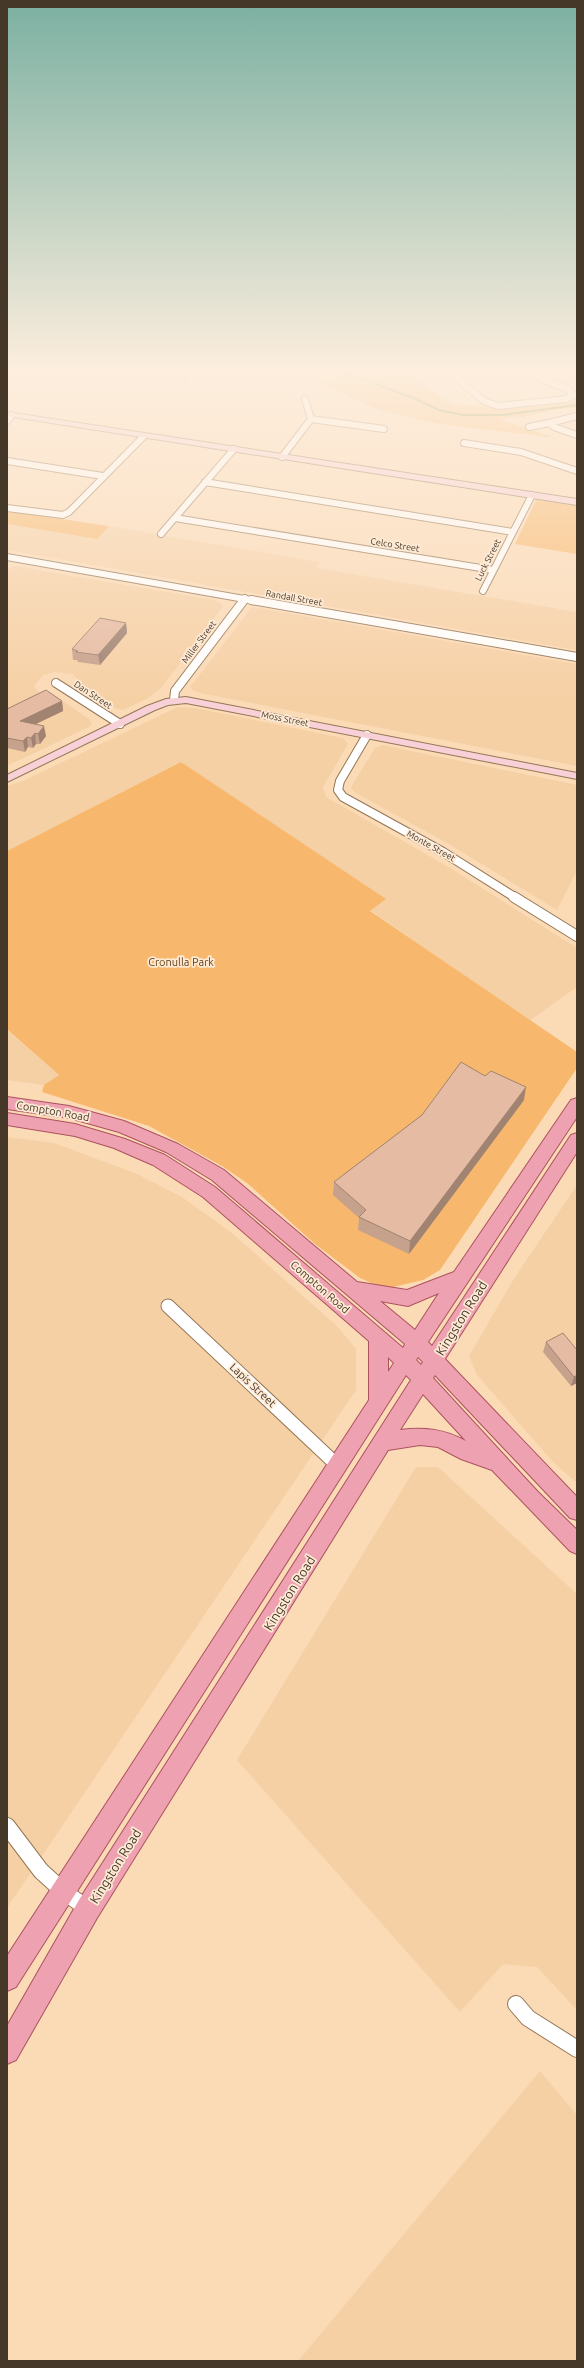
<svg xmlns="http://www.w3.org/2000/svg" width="584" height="2368" font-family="Ubuntu,sans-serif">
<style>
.built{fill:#f6d0a5}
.green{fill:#f7b86d}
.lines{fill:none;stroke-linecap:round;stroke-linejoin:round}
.stream{stroke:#688733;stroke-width:2}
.street-far4-casing{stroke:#947655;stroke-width:8}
.street-far3-casing{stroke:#947655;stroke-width:10}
.street-far2-casing{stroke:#947655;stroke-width:12}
.street-far1-casing{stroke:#947655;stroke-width:15}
.street-casing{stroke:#947655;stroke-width:18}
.secondary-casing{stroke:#947655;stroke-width:2}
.primary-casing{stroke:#ac535f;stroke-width:2}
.street-far4{stroke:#fff;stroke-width:6}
.street-far3{stroke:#fff;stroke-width:8}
.street-far2{stroke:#fff;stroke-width:10}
.street-far1{stroke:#fff;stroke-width:13}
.street{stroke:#fff;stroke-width:16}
.secondary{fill:#f7d0d8;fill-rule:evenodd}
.primary{fill:#eea1b0;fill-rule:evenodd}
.wall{fill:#c6a18c}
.shaded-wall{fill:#a18372}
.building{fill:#e6bba3;stroke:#a18372}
.labels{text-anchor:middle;stroke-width:3.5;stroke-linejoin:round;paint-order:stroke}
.far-street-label{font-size:9px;fill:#453829;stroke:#feead4}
.park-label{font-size:11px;fill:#603f14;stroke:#feead4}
.street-label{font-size:11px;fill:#453829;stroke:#feead4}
.near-street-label{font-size:13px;fill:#453829;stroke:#feead4}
</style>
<rect width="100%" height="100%" fill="#fbdab6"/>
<path class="built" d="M7 524 97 539 109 526 319 562 317 568 577 612V650L7 550Z
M14 566 215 600 222 604 223 607 161 688 148 698 123 710 115 708 82 686 73 674 54 672 43 675 34 686 37 691 57 697 89 719 92 724 89 727 7 766V570Z
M252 607 577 664V766L200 693 192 690 190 687Z
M178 707 195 708 343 738 348 744 323 787 326 797 447 866 577 948V987L529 1021 370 910 385 899 181 762 7 851V786L23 781Z
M382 745 577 785V870L557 910 447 843 354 792 351 787 375 748Z
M7 1029 59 1075 44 1085 7 1080Z
M7 1137 54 1143 137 1174 182 1197 232 1233 338 1327 356 1349V1390L7 1908Z
M577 1185V1483L553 1462 477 1375 469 1356 515 1277Z
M416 1467H438L577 1594V2010L537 1967 503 1964 460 2012 237 1760Z
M540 2071 577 2115V2361H298Z"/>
<path class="green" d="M7 367H321L320 374 308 379 295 375 277 379 186 371 187 384 90 372H22L7 378Z
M339 367H417L412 373C423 382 434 394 446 401 462 410 563 410 577 400V408L559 409 522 417 500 419 555 438 440 424 381 411 318 383C329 378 338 381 339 367Z
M537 498 577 503V554L515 544Z
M7 511 109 526 97 539 7 524Z
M181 762 386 899 370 911 577 1052V1068L440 1270 423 1280 393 1287H380L360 1278 315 1244 247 1183 222 1166 149 1126 42 1092 44 1085 59 1075 7 1029V851Z"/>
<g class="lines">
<path class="stream" d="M300 367 338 370 416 399 439 410 463 415H502L577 405"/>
<defs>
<path id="street-far4" d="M459 374 458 379 484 401 498 406 566 399 574 395 567 389 510 367
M577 416 549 423 554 427 577 435
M311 419 384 429
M7 421 12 415
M529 427 549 423
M464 443 521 452 577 471
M282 457 311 419 305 399
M7 461 103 476
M205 482 513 532
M7 508 63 515 69 512 144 436
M175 518 493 570
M161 534 234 449
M7 557 256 601
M483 591 532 495
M243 601 245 598"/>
<path id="street-far3" d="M251 600 577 657
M56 683 120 724
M174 700 175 691 244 600
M367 735 340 781 338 790 343 797 443 852 516 898"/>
<path id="street-far2" d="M514 897 577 936"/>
<path id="street-far1" d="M168 1306 337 1465"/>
<path id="street" d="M7 1826 41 1871 63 1891 88 1909
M516 2004 528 2018 577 2049"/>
<path id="secondary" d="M7 412 577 499V505L7 416Z
M186 697 577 773V779L186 703 168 705 155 710 7 782V775L147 706 166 699Z"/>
<path id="primary" d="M7 1097 69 1106 124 1121 178 1144 224 1170 357 1282 407 1290 454 1272 571 1100 577 1098V1117L428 1342 432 1346 571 1135 577 1133V1152L445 1359 577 1497V1520L570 1518 435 1375 433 1378 538 1492 577 1530V1554L570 1551 492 1470 461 1459 438 1447 420 1445 388 1450 97 1918 16 2060 7 2064V2026L79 1900 411 1380 406 1375 16 1987 7 1991V1956L369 1400V1341L203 1197 153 1165 114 1148 75 1136 7 1125V1113L75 1124 125 1139 165 1155 215 1187 403 1348 405 1344 212 1180 166 1152 119 1132 69 1118 7 1109ZM439 1293 415 1330 380 1301 408 1306ZM388 1357 394 1363 388 1372ZM418 1357 423 1362 421 1365 416 1360ZM423 1394 466 1441C444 1429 425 1427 400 1430Z"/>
</defs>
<use href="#street-far4" class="street-far4-casing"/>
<use href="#street-far3" class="street-far3-casing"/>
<use href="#street-far2" class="street-far2-casing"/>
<use href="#street-far1" class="street-far1-casing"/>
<use href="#street" class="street-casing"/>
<use href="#secondary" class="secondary-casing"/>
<use href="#primary" class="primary-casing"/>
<use href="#street-far4" class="street-far4"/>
<use href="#street-far3" class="street-far3"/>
<use href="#street-far2" class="street-far2"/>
<use href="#street-far1" class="street-far1"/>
<use href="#street" class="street"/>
<use href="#secondary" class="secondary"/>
<use href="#primary" class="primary"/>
</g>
<path class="wall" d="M126 623 127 633 100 665 78 662 77 660H73L72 649Z
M62 701 63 711 36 724 46 736 40 744H36L33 748 28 747 25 752 7 748V709Z
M524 1100 409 1254 358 1230 359 1218 333 1195 334 1182 422 1115Z
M546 1342 577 1350V1383L571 1386 543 1352Z"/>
<path class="shaded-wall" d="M126 623 127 633 100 665 98 655Z
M62 701 63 711 21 731 20 721Z
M44 726 46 736 40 744 38 734Z
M35 733 36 744 33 748 31 738Z
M27 737 28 747 25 752 23 741Z
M526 1087 524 1100 409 1254 410 1241Z
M577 1375V1383L571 1386 574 1377Z"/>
<path class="building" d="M100 618 126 623 98 655 76 652 78 651 72 649Z
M46 690 62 701 20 721 44 726 38 734 35 733 31 738 27 737 23 741 7 738V709Z
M461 1062 485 1076 491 1071 526 1087 410 1241 359 1217 366 1210 334 1182 422 1115Z
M563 1333 577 1350V1375L574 1377 546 1342Z"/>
<linearGradient id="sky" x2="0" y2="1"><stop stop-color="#7bb0a1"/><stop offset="0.53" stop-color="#fdeede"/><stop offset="1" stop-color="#fdeede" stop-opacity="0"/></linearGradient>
<rect width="584" height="699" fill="url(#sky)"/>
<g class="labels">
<g class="far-street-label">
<text transform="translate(395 545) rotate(9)" y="3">Celco Street</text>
<text transform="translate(488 560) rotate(-63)" y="3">Luck Street</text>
<text transform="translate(294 598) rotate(10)" y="3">Randall Street</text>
<text transform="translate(199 642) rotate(-53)" y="3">Miller Street</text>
<text transform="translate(93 695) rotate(33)" y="3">Dan Street</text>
<text transform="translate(285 719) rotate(11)" y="3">Moss Street</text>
<text transform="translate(431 846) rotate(29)" y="3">Monte Street</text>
</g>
<g class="park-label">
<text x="181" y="966">Cronulla Park</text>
</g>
<g class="street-label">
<text transform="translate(53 1111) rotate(10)" y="4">Compton Road</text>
<text transform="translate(320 1287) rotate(41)" y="4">Compton Road</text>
<text transform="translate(253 1385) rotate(43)" y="4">Lapis Street</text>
</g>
<g class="near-street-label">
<text transform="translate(461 1318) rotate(-58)" y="5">Kingston Road</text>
<text transform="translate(289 1593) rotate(-58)" y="5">Kingston Road</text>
<text transform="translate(115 1866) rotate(-58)" y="5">Kingston Road</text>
</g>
</g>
<rect width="584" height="2368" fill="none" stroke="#453829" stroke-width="16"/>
</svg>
